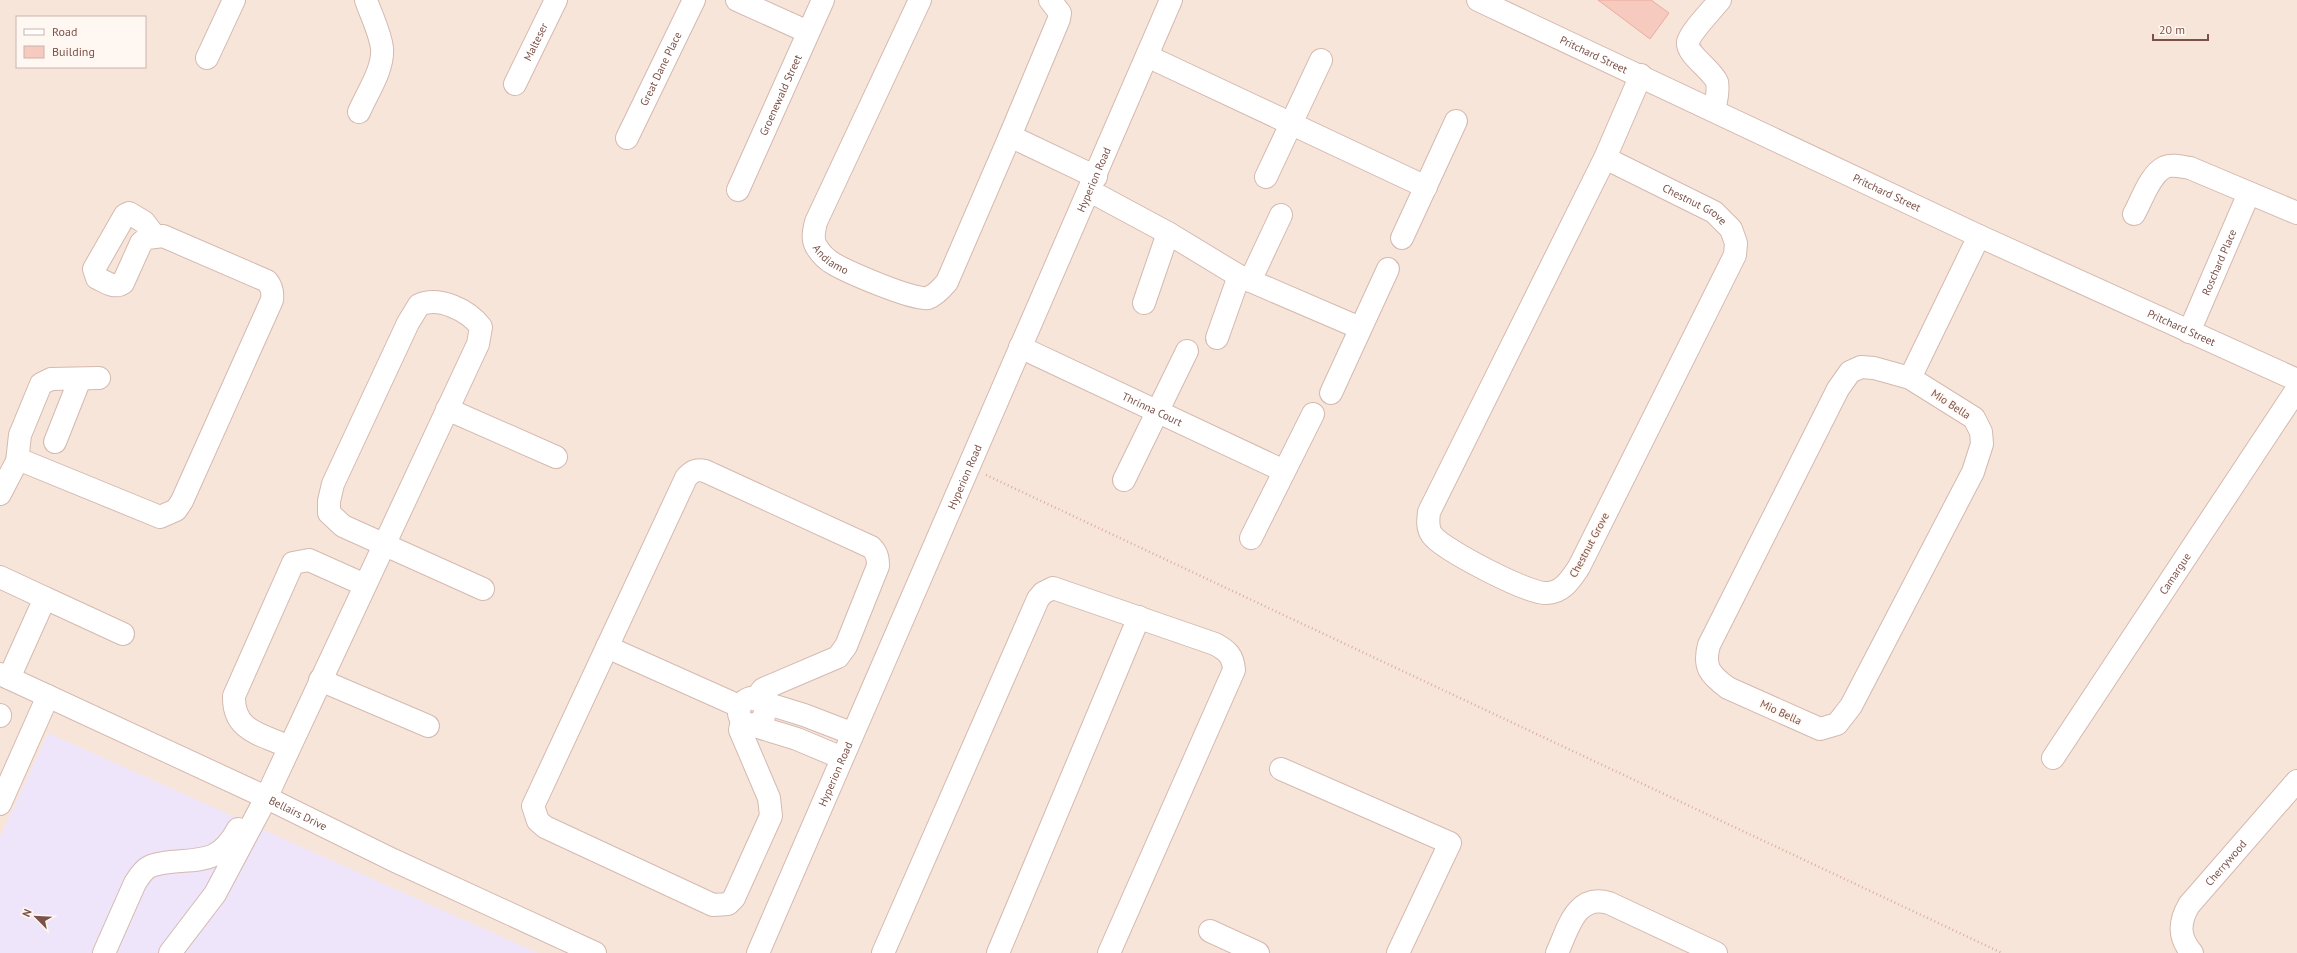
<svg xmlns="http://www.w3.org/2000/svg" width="2297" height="953" font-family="'PT Sans',sans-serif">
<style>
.residential{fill:#f8e5d9;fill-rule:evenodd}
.education{fill:#efe5fb}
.building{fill:#f6cabe;stroke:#eaac9d}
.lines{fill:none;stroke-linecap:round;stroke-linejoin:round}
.minor-casing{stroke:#d4b9af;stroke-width:24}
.path{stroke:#dcaca0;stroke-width:2.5;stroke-dasharray:1 3;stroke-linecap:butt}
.minor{stroke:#fff;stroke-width:22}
.labels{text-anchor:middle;stroke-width:3;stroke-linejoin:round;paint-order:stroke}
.street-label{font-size:11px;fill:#7b5249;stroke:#fff7f1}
</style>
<rect width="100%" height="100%" fill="#fef2e9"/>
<path class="residential" d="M0 0H2297V953H0ZM17 17H145V67H17Z"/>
<path class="education" d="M48 733 538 953H0V837Z"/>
<path class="building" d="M1598 0H1651L1669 13 1650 39Z"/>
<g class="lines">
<defs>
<g id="minor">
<path d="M737 0 808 32"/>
<path id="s1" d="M920 0 816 222C814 230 812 239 816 246 820 253 827 260 834 264 848 272 914 301 928 298 936 295 942 288 947 282L1010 136"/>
<path d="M1050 0 1060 13 1059 19 1010 136 1096 177"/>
<path id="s2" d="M1478 0 1979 236 2297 380"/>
<path d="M1147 56 1426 187"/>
<path d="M207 58 234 0"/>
<path id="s3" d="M515 84 556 0"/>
<path d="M1714 110C1716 102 1719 91 1717 82 1712 70 1686 54 1688 42 1691 31 1713 9 1720 0"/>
<path d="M359 112C367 93 384 69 382 48 380 32 371 15 366 0"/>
<path id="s4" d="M627 138 694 0"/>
<path id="s5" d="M1605 158 1714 212 1731 229 1736 243 1735 255 1579 567C1571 579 1562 594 1545 593 1527 593 1443 550 1432 535 1427 528 1428 520 1429 512L1605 158 1641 75"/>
<path d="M1266 177 1321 60"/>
<path id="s6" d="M738 190 823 0"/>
<path d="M1090 191 1168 233 1239 276 1360 328"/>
<path d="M2134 214C2142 200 2150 174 2165 167 2172 164 2183 167 2190 168L2297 213"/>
<path d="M1402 238 1456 121"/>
<path d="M1250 281 1281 215"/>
<path d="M1144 303 1168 233"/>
<path id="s7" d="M2189 332 2249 193"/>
<path d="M1217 338 1239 276"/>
<path id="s8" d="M1020 347 1284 471"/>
<path d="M1861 367 1874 368 1910 378 1974 418 1981 432 1982 444 1973 472 1851 706 1837 724 1820 729 1728 688C1710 675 1703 667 1709 645L1838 389 1850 372Z"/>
<path d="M1910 378 1979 236"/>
<path d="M1331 393 1388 269"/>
<path d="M447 409 556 457"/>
<path d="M55 442 80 379"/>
<path d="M17 462 20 435 41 384 51 379 99 378"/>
<path d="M1124 480 1187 351"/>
<path d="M0 494 15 465 23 461 160 517 176 510 182 501 272 300C273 292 272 287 267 281L163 236 147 238 141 243 123 283C114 289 106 282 97 278L94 269 125 215 129 213 144 222 154 235"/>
<path d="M1251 538 1313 414"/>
<path d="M0 577 45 598 9 678"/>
<path d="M45 598 123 634"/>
<path d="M607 647 739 706"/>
<path id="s9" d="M0 674 257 793 393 860 595 953"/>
<path d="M320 680 428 726"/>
<path d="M762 702 804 715 851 733"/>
<path d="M0 716V715"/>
<path d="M742 721 740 730 769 798 771 816 734 898 728 904 713 905 545 827 538 821 533 806 686 478C692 471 696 469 705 471L871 547C877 553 878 558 878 566L846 646 838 657 763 689 756 698"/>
<path d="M755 725 763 719 766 710 762 702 751 698C739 701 734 715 745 723L797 739 842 758"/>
<path d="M289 747C262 734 233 732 234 696L293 563 309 560 365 585"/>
<path id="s10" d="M2053 758 2297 389"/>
<path d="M1281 769 1450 843 1398 953"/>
<path d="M0 804 48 696"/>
<path d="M1210 931 1258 953"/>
<path d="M104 953 135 883C139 877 143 870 149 867 155 864 164 863 170 862 204 859 220 862 238 829"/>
<path d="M170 953 215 894 266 798 478 344 481 327C468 310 439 296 419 305L408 323 333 484 329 501V513L343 526 483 589"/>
<path id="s11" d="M758 953C895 635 1035 318 1171 0"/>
<path d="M883 953 1038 599 1043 593 1053 588 1215 644C1228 651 1233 656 1234 670L1109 953"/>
<path d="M998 953 1139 617"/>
<path d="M1557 953C1568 929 1576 893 1609 903L1716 953"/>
<path id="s12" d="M2192 953C2178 937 2179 922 2189 905L2297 781"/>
</g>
</defs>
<use href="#minor" class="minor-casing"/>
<path class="path" d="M986 475 2002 953"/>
<use href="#minor" class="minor"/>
</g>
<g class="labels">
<g class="street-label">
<text dy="4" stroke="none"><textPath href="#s3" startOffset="47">Malteser</textPath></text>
<text dy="4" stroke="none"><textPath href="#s2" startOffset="128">Pritchard Street</textPath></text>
<text dy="4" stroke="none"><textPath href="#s4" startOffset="77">Great Dane Place</textPath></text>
<text dy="4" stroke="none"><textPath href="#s6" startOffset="104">Groenewald Street</textPath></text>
<text dy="4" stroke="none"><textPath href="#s11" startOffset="843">Hyperion Road</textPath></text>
<text dy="4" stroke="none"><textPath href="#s2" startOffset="452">Pritchard Street</textPath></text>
<text dy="4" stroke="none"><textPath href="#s5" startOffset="101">Chestnut Grove</textPath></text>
<text dy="4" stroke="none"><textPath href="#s1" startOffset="290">Andiamo</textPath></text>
<text dy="4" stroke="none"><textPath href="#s7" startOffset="76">Roschard Place</textPath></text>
<text dy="4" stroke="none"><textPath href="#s2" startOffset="776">Pritchard Street</textPath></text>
<text transform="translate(1951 404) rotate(33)" y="4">Mio Bella</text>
<text dy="4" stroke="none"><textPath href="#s8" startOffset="146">Thrinna Court</textPath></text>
<text dy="4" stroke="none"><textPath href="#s11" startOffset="519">Hyperion Road</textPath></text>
<text transform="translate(1589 545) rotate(-62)" y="4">Chestnut Grove</text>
<text dy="4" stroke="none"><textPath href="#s10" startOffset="221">Camargue</textPath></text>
<text transform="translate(1781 712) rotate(25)" y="4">Mio Bella</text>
<text dy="4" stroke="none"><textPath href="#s11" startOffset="195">Hyperion Road</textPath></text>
<text dy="4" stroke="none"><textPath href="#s9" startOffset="329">Bellairs Drive</textPath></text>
<text dy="4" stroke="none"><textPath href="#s12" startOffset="108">Cherrywood</textPath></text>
</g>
</g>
<rect x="16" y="16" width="130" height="52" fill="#fff7f1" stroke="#cab5ae"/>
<rect x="24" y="29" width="20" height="6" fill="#ffffff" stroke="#cab5ae"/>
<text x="52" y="36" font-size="12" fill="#7b5249">Road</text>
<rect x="24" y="46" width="20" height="12" fill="#f6cabe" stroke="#cab5ae"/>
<text x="52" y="56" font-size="12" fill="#7b5249">Building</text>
<g transform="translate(36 917) rotate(294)" stroke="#fff7f1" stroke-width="3" paint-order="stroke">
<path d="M0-3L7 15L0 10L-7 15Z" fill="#7b5249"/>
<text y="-6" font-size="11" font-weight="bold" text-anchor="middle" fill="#7b5249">N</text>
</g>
<path d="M2153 34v6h55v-6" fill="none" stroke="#7b5249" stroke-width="2"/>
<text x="2159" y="34" font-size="12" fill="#7b5249" stroke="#fff7f1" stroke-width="3" paint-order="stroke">20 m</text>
</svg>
